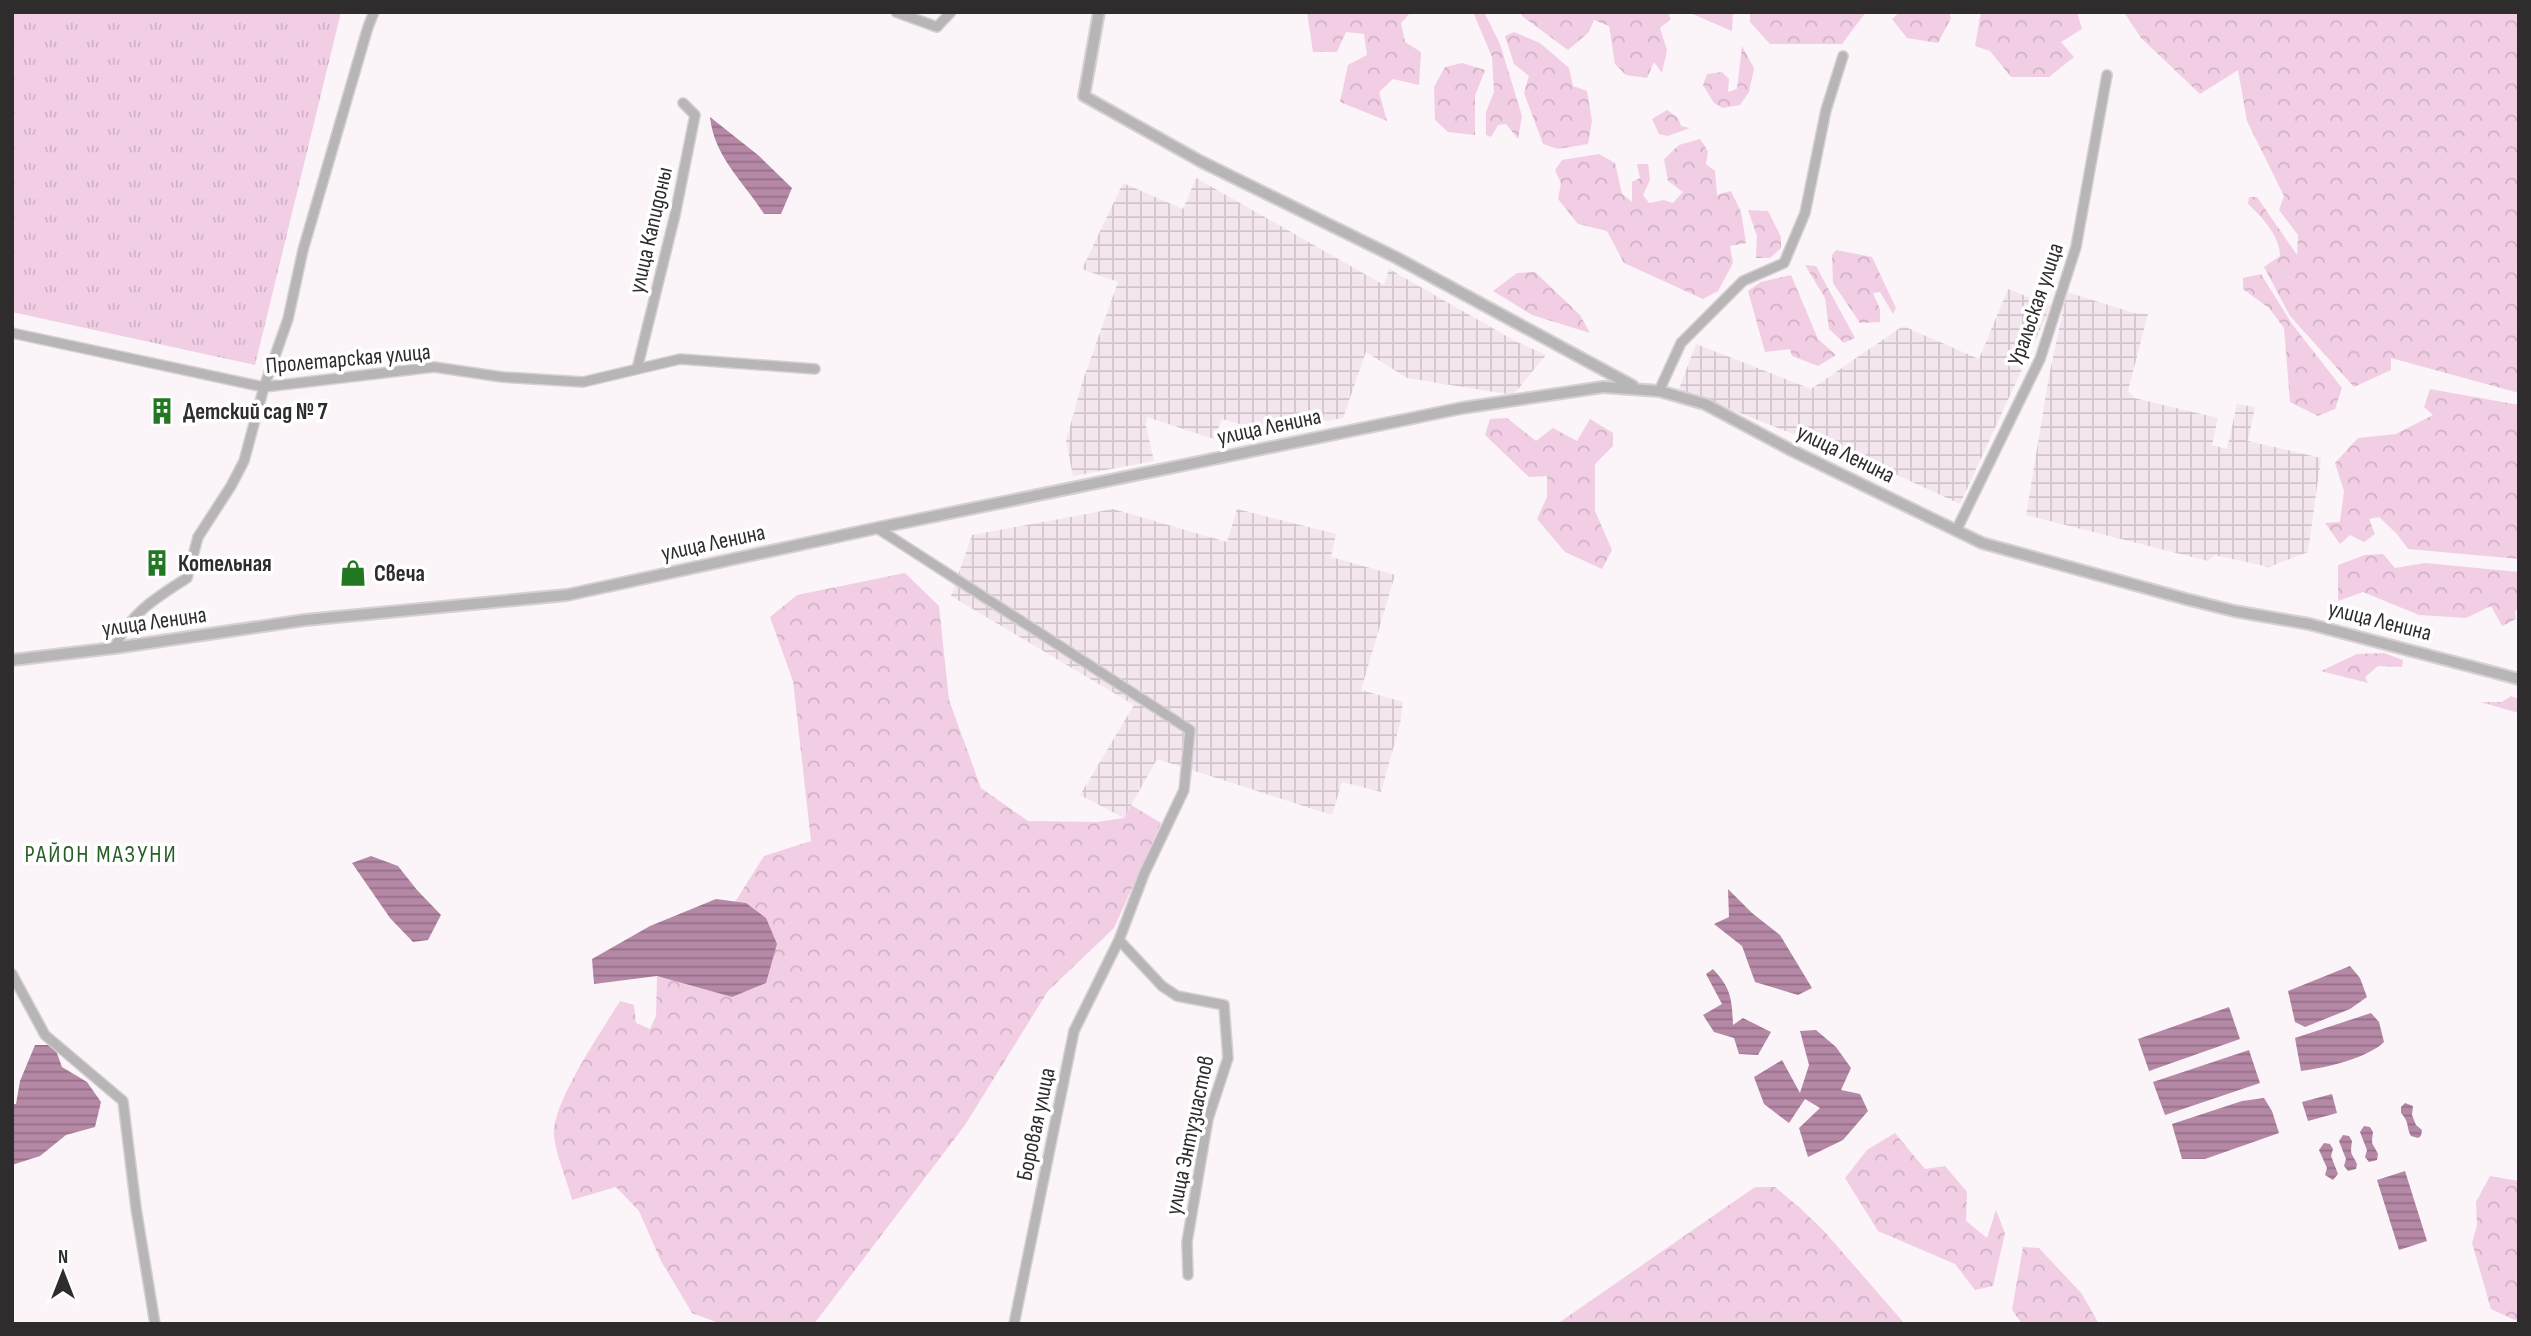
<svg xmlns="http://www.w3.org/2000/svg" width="2531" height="1336" font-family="'Sofia Sans Condensed',sans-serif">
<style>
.industrial{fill:url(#industrial-grid)}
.grass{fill:url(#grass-tufts)}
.forest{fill:url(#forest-crowns)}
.water{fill:url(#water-rules)}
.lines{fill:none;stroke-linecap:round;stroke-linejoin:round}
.minor-casing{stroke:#d6d0d4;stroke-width:12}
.tertiary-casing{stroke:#d6d0d4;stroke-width:14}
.minor{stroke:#b8b5b7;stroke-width:9}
.tertiary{stroke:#b8b5b7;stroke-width:10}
.labels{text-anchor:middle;stroke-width:7;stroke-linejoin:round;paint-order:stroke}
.street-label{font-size:23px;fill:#2f2c2e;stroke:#fff}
.poi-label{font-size:23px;font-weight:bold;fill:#2f2c2e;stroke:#fff;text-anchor:start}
.neighbourhood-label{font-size:24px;letter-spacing:2px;fill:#2a5e29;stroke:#fff}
</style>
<defs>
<pattern id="industrial-grid" width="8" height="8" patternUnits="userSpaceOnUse" patternTransform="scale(1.75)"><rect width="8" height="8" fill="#f4e6ef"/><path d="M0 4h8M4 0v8" fill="none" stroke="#d2c5cd"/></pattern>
<pattern id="grass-tufts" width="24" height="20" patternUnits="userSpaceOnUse" patternTransform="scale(1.75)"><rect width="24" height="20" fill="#f2cee5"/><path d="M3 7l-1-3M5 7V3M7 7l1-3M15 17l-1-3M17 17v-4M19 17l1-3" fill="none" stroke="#d0b1c5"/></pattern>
<pattern id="forest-crowns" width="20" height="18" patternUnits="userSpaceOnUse" patternTransform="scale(1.75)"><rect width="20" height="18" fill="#f2cee5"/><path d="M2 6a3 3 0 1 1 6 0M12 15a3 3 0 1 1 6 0" fill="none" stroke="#d0b1c5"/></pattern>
<pattern id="water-rules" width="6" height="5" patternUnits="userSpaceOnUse" patternTransform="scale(1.75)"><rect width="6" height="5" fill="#b588a6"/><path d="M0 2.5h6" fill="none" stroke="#946f88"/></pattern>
</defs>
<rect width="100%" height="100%" fill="#fbf4f8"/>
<path class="industrial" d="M1196 178 1384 285 1389 269 1515 341 1546 355 1513 395 1407 378 1366 352 1343 418 1264 431 1222 419 1214 439 1147 417 1146 426 1154 461 1073 476 1066 441 1082 383 1118 282 1082 269 1123 183 1183 209Z
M2008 289 2051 306 1960 504 1895 474 1679 389 1696 344 1811 389 1903 326 1979 359Z
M2067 292 2134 313 2148 314 2128 391 2134 398 2218 418 2212 445 2227 449 2237 404 2255 407 2248 441 2321 458 2308 552 2269 567 2214 555 2208 561 2026 515 2049 376Z
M1113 509 1227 542 1237 509 1336 534 1331 557 1395 575 1361 690 1403 702 1400 724 1381 792 1342 782 1332 815 1157 759 1124 818 1080 795 1134 705 951 596 972 535Z"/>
<path class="grass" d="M12 12H341L255 365 12 312Z"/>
<path class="forest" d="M1307 12H1411L1401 23 1405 42 1421 52 1419 85 1393 79 1379 92 1387 121 1340 102 1348 65 1367 55 1364 34 1346 32 1337 52H1313Z
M1473 12H1484L1500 44 1522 116 1518 139 1506 124 1498 125 1491 137 1486 135V112L1494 92 1492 57Z
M1520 12H1667L1671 19 1660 28 1667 50 1662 73 1654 62 1647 78 1626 75 1615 64 1609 26 1594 20 1589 32 1568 50 1522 16Z
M1688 12H1733L1732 31Z
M1750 12H1866L1842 44H1770L1750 22Z
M1900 12H1949L1951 18 1938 43 1907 38 1892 19Z
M1981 12H2077L2082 29 2061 42 2074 57 2049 77H2011L1990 51 1975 46Z
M2124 12H2519V393L2391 358V370L2354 387 2290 316 2264 267 2280 256C2280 236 2262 217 2248 204L2249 197H2257L2297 255 2298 235 2279 210 2284 196 2247 121 2238 70 2200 94 2141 38Z
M1514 32 1540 43 1569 68 1573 86 1587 91 1592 121 1588 144 1558 149 1543 144 1524 93 1529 76 1514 64 1505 36Z
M1742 46 1754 68 1749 92 1740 105 1723 108 1714 103 1703 85 1707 74 1722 72 1729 79 1728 92 1737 89Z
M1462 63 1485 70 1475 96V135L1448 132 1435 120 1434 87 1445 67Z
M1667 110 1678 118 1681 126 1690 128 1668 136 1659 134 1652 119Z
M1700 139 1708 151 1706 164 1715 171 1717 195 1731 191 1741 212 1746 243 1730 246 1733 263 1718 291 1703 299 1624 263 1607 231 1578 224 1558 199 1561 183 1555 170 1562 160 1599 154 1615 163 1622 194 1632 202V182L1640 178 1637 164H1648L1650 180 1643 195 1649 203 1664 200 1673 203 1683 192 1668 181 1664 159 1679 145Z
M1748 210 1768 211 1781 237V248L1770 258H1756L1757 236Z
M1836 250 1872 257 1896 308 1893 314 1880 292 1873 293 1880 309V322L1860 323 1833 283 1832 255Z
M1805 265 1816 266 1855 338 1844 343 1829 329 1825 298Z
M1535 272 1580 315 1590 333 1532 315 1493 291 1517 273Z
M2261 274 2292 324 2342 388 2335 409 2318 416 2290 402 2284 328 2269 308 2243 289V278Z
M1791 275 1818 339 1836 355 1818 366 1792 356 1790 349 1765 352 1748 291 1761 282Z
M2430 389 2519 405V559L2408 549 2397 534 2379 517 2369 519 2375 534 2364 542 2350 535 2340 544 2325 523 2340 522 2344 491 2335 463 2358 438 2396 434 2433 415 2424 407Z
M1507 418 1536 441 1553 428 1577 441 1590 419 1613 433V446L1595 464V511L1612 550 1602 569 1565 552 1537 519 1547 497V476L1529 477 1485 435 1490 419Z
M2383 554 2395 568 2425 563 2519 572V609L2515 611 2516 619 2502 626 2491 606 2466 618 2419 615 2363 592 2338 601V565L2365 555Z
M905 573 939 606 949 700 981 788 1028 821 1097 822 1124 818 1131 805 1161 823 1114 928 1048 991 965 1125 814 1324H721L692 1313 661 1261 639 1211 616 1187 572 1200C567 1180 557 1158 554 1137 550 1105 602 1031 620 1001L634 1005 636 1023 650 1029 656 1016 657 976 732 997 746 903 735 902 764 856 811 841 793 681 770 617 797 595Z
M2384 653 2403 660 2402 667 2378 666 2365 677 2368 683 2321 671 2357 654Z
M2511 696 2519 699V713L2480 702H2502Z
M1895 1133 1925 1169 1945 1166 1967 1192 1966 1221 1987 1238 1996 1210 2005 1233 1993 1286 1975 1290 1955 1264 1878 1231 1845 1178 1867 1150Z
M2490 1176 2519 1181V1322L2491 1309 2472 1243 2477 1225 2476 1202Z
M1755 1187H1775L1800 1208 1824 1231 1905 1324H1557Z
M2023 1247 2039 1248 2082 1294 2099 1324H2022L2012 1310Z"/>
<path class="water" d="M710 117 758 155 792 188 781 214H764C744 182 714 157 710 117Z
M371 856 398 866 417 890 441 915 428 940 413 942 390 918 352 863Z
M1728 889 1752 913 1780 935 1812 988 1798 995 1755 982 1742 946 1714 924 1729 917Z
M716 899 746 903 766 918 777 944 766 983 732 997 657 976 594 984 592 959 650 926Z
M2350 966 2360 978 2367 997 2350 1009 2305 1027 2295 1022 2288 991Z
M1713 969C1731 988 1732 999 1733 1025L1743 1018 1771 1032 1758 1055 1739 1054 1734 1038 1714 1032 1703 1015 1722 1004 1706 974Z
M2229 1007 2240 1039 2149 1071 2138 1039Z
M2371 1013 2379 1022 2384 1042C2368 1058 2325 1068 2301 1071L2295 1038Z
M1816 1030 1836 1047 1851 1068 1841 1090 1860 1094 1868 1111 1843 1140 1808 1157 1799 1128 1820 1108 1805 1099 1789 1123 1764 1104 1754 1077 1782 1060 1800 1093 1809 1065 1800 1031Z
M35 1045H54L62 1067 87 1082 101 1102 95 1127 66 1135 40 1156 12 1165V1104H16L20 1081Z
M2249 1050 2260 1083 2165 1115 2153 1082Z
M2332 1094 2337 1113 2308 1121 2302 1102Z
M2264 1098 2272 1111 2279 1133 2205 1159H2182L2172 1124 2242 1101Z
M2405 1103 2413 1106 2412 1115 2416 1125 2422 1130 2421 1136 2418 1138 2411 1136C2406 1127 2410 1123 2401 1113V1107Z
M2364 1126 2370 1127 2373 1132C2371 1147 2372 1141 2378 1154L2377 1160 2369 1162 2365 1157 2367 1150 2360 1132Z
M2343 1135 2349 1136 2352 1141C2350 1156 2351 1151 2357 1164L2356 1169 2348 1171 2344 1166 2346 1159 2339 1141Z
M2324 1143 2330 1144 2333 1149 2331 1156 2338 1174 2333 1180 2325 1175 2327 1168 2319 1150Z
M2405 1171 2427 1241 2399 1250 2377 1180Z"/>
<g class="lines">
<defs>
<path id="minor" d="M896 12 937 27 951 12
M12 333 264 387 434 367 502 377 583 382 680 359 815 369
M637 369 675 215 695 115 683 103
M1659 391 1681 343 1743 281 1784 263 1805 213 1826 110 1843 56
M877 528 1190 730 1184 790 1144 874 1119 940 1074 1031 1014 1324
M1956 531 2040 359 2076 247 2107 75
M114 648C132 612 154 599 187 578L198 537 231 486 244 461 264 387 288 319 303 250 368 27 374 12
M1119 940 1162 986 1177 996 1224 1005 1228 1058 1208 1119 1187 1242 1188 1275
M12 974 45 1035 123 1101 136 1208 155 1324"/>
<path id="tertiary" d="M1099 12 1084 96 1200 161 1397 258 1633 386
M12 660 114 648 305 620 567 595 877 528 1462 408 1603 387 1659 391 1705 404 1791 450 1982 543 2186 599 2234 611 2309 624 2519 679"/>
</defs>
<use href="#minor" class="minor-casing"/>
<use href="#tertiary" class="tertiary-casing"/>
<use href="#minor" class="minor"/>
<use href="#tertiary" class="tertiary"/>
</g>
<defs>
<symbol id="building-bare" viewBox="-9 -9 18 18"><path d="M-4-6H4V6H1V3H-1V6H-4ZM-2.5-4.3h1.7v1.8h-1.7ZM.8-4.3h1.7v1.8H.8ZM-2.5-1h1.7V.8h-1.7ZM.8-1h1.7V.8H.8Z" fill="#227723" stroke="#fff" stroke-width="2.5" paint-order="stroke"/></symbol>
<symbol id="shop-bare" viewBox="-9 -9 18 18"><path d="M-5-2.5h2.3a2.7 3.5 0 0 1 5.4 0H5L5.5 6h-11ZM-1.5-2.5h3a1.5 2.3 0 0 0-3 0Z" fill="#227723" stroke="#fff" stroke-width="2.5" paint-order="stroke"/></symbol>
</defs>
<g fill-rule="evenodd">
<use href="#building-bare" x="143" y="392" width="38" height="38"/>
<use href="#building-bare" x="138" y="544" width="38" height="38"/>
<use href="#shop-bare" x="334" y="554" width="38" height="38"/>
</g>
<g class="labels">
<g class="street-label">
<text transform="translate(650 230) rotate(-77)" y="8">улица Капидоны</text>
<text transform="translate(2035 304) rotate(-71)" y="8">Уральская улица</text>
<text transform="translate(348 358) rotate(-5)" y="8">Пролетарская улица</text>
<text transform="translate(1269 426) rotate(-12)" y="8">улица Ленина</text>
<text transform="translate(1846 453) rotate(26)" y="8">улица Ленина</text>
<text transform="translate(713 542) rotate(-12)" y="8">улица Ленина</text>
<text transform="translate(2380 620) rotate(14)" y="8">улица Ленина</text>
<text transform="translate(154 621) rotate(-8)" y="8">улица Ленина</text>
<text transform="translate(1035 1124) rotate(-78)" y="8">Боровая улица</text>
<text transform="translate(1189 1135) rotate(-78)" y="8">улица Энтузиастов</text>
</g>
<g class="poi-label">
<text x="183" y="419">Детский сад № 7</text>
<text x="178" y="571">Котельная</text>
<text x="374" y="581">Свеча</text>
</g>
<g class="neighbourhood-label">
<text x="101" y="862">РАЙОН МАЗУНИ</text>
</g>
</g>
<rect width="2531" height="1336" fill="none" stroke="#2f2c2e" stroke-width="28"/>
<g transform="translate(63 1273)" stroke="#ffffff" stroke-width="5" paint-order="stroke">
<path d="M0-5L12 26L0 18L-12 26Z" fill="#2f2c2e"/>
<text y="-10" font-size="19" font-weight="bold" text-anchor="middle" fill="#2f2c2e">N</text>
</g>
</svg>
